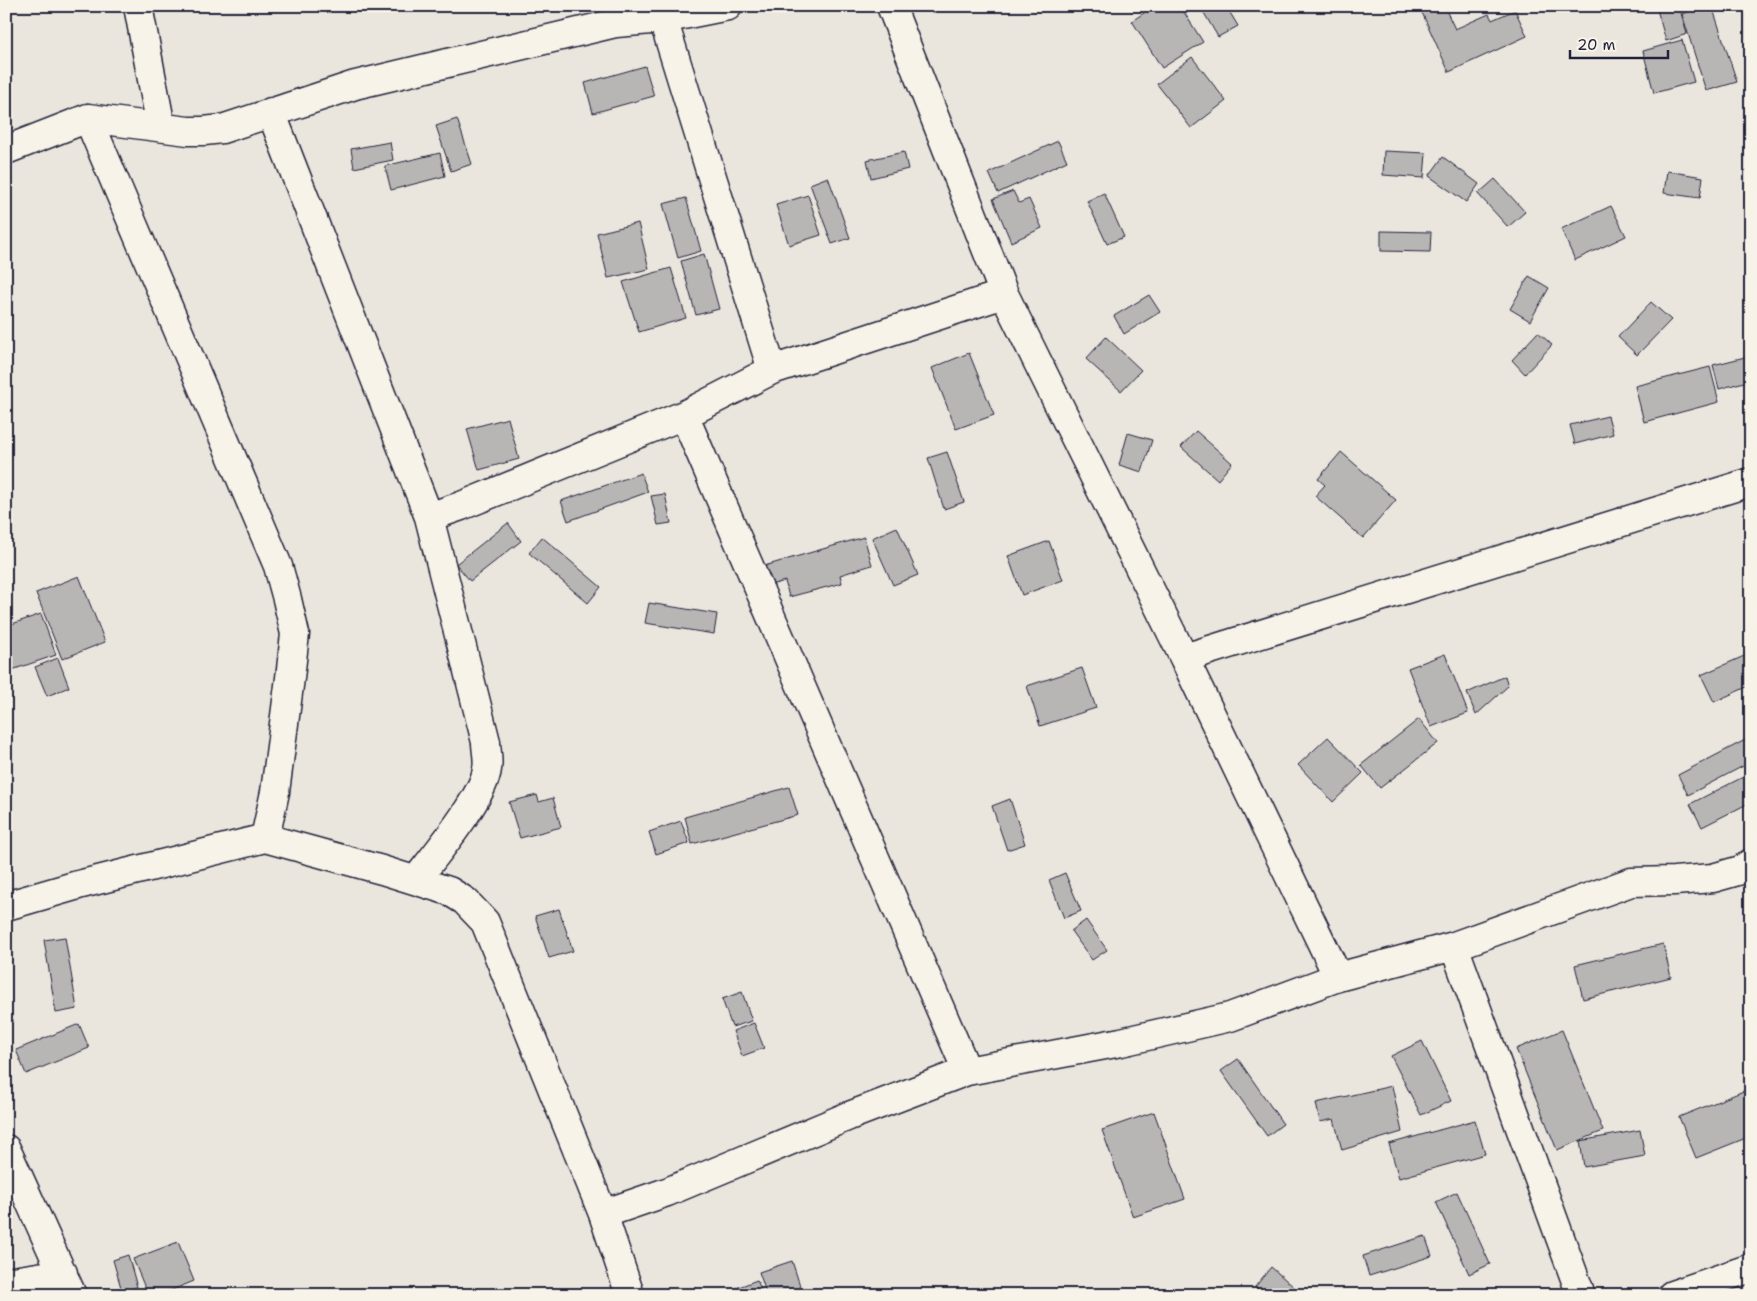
<svg xmlns="http://www.w3.org/2000/svg" width="1757" height="1301" font-family="'Shantell Sans',sans-serif">
<style>
.building{fill:#b8b6b5;stroke:#22223b}
.lines{fill:none;stroke-linecap:round;stroke-linejoin:round}
.minor-casing{stroke:#22223b;stroke-width:31}
.minor{stroke:#f7f3e8;stroke-width:28}
</style>
<rect width="100%" height="100%" fill="#eae6de"/>
<filter id="ink" filterUnits="userSpaceOnUse"><feTurbulence type="fractalNoise" baseFrequency=".02" numOctaves="2"/><feDisplacementMap in="SourceGraphic" scale="10" xChannelSelector="R" yChannelSelector="G"/><feConvolveMatrix kernelMatrix="1 2 1 2 8 2 1 2 1" color-interpolation-filters="sRGB"/></filter>
<g filter="url(#ink)">
<path class="building" d="M1154 6H1180L1203 42 1162 68 1132 21Z
M1200 6H1226L1238 26 1218 37Z
M1419 6H1444L1455 29 1489 14 1492 20 1515 10 1527 36 1449 72Z
M1656 6H1679L1687 34 1666 41Z
M1705 6H1712L1737 82 1706 91 1682 14Z
M1682 40 1694 82 1654 93 1643 51Z
M1192 57 1226 101 1191 128 1157 84Z
M645 66 654 96 593 113 585 83Z
M457 119 472 164 451 171 436 126Z
M1058 141 1067 161 998 193 989 173Z
M390 142 393 160 354 168 351 149Z
M1384 151 1426 153 1424 178 1383 175Z
M904 152 908 169 871 178 867 160Z
M440 153 445 176 391 190 385 166Z
M1443 157 1479 184 1466 202 1429 176Z
M1667 171 1703 177 1700 198 1664 193Z
M828 177 850 238 832 244 810 184Z
M1495 179 1525 212 1508 227 1478 194Z
M1013 191 1019 203 1029 199 1042 228 1011 242 993 199Z
M1104 193 1124 237 1107 244 1087 201Z
M808 195 821 235 789 245 776 205Z
M686 198 701 251 678 258 663 204Z
M1611 206 1626 236 1575 260 1561 229Z
M638 223 649 269 608 278 597 233Z
M1381 231 1431 232 1430 252 1381 251Z
M704 254 719 309 696 315 681 261Z
M671 268 686 318 639 332 623 282Z
M1529 276 1549 288 1530 321 1510 309Z
M1149 295 1160 312 1124 334 1114 316Z
M1651 302 1671 320 1637 355 1618 337Z
M1538 332 1552 345 1525 374 1512 360Z
M1106 337 1141 370 1121 391 1086 359Z
M969 353 994 415 956 429 932 368Z
M1749 356 1751 362V380L1719 389 1713 365Z
M1710 367 1719 402 1644 422 1635 386Z
M1608 416 1613 434 1575 444 1570 425Z
M508 418 519 459 479 470 467 429Z
M1196 431 1232 463 1218 480 1181 447Z
M1128 433 1152 440 1142 472 1119 465Z
M947 452 964 502 944 509 928 458Z
M1341 452 1396 500 1363 538 1315 496 1325 485 1318 479Z
M641 473 648 492 568 521 561 501Z
M665 494 671 523 658 525 651 496Z
M508 523 521 541 470 581 456 564Z
M897 527 918 575 893 585 872 538Z
M542 537 601 587 588 603 529 553Z
M864 537 872 565 840 575 842 583 789 597 785 581 760 588 754 569Z
M1049 541 1063 580 1022 595 1008 556Z
M79 576 105 642 62 659 36 593Z
M649 603 717 614 714 634 645 623Z
M41 614 56 655 6 672V626Z
M1751 653V685L1714 702 1701 675Z
M1445 654 1468 713 1431 727 1408 668Z
M58 658 69 687 47 696 35 667Z
M1082 668 1096 708 1040 726 1027 686Z
M1505 676 1508 686 1476 715 1467 693Z
M1419 719 1438 743 1380 788 1361 765Z
M1328 737 1363 773 1333 802 1298 765Z
M1751 737V762L1688 795 1678 775Z
M1751 773V802L1702 827 1690 804Z
M789 787 798 815 692 844 685 817Z
M537 795 539 802 553 798 561 827 520 838 509 802Z
M1010 799 1025 844 1007 850 992 806Z
M681 821 689 843 656 854 649 832Z
M1065 873 1081 911 1064 918 1049 880Z
M559 909 573 951 549 958 535 916Z
M1086 920 1107 950 1092 960 1071 931Z
M65 937 77 1009 56 1013 44 940Z
M1663 944 1671 977 1583 999 1575 965Z
M742 992 752 1021 732 1027 722 999Z
M754 1023 764 1048 742 1056 733 1031Z
M79 1024 89 1048 26 1074 16 1050Z
M1562 1030 1603 1131 1557 1150 1516 1049Z
M1422 1041 1451 1101 1421 1115 1391 1056Z
M1238 1059 1283 1124 1267 1136 1221 1071Z
M1392 1086 1402 1132 1342 1150 1334 1119 1320 1122 1316 1103Z
M1751 1088V1136L1696 1158 1679 1117Z
M1154 1112 1185 1199 1133 1217 1102 1130Z
M1475 1120 1485 1154 1399 1178 1389 1144Z
M1640 1130 1645 1156 1584 1167 1580 1141Z
M1457 1192 1490 1264 1469 1274 1436 1202Z
M1425 1236 1432 1256 1369 1276 1363 1256Z
M178 1242 194 1281 160 1295H148L133 1259Z
M128 1255 137 1287 122 1291 113 1260Z
M792 1261 803 1295H767L759 1272Z
M1271 1267 1302 1294 1301 1295H1264L1255 1287Z
M757 1280 763 1295H728L726 1292Z"/>
<g class="lines">
<defs>
<path id="minor" d="M138 6 161 127
M891 6 1004 294 1184 658 1751 482
M663 19 772 370
M271 112 429 517 461 506 684 415 772 370 1004 294
M6 150 88 118 188 131H204L222 129 355 85 616 23 663 19 728 6
M684 415 967 1071
M1184 658 1338 977
M265 838 382 870 449 891 465 901 485 922 603 1214
M416 880C435 855 484 797 487 769 489 760 486 750 486 742L429 517
M6 906 78 885 265 838 275 792 290 678 295 634 287 599 278 566 88 118
M1454 946 1581 1295
M6 1149 72 1295
M6 1282 63 1273
M630 1295 603 1214 667 1192 849 1116 967 1071 1121 1042 1230 1017 1338 977 1454 946 1631 882 1674 881 1713 878 1741 870 1751 863
M1672 1295 1751 1268"/>
</defs>
<use href="#minor" class="minor-casing"/>
<use href="#minor" class="minor"/>
</g>
</g>
<rect width="1757" height="1301" fill="none" stroke="#f7f3e8" stroke-width="25"/>
<rect x="12" y="12" width="1732" height="1276" fill="none" stroke="#22223b" stroke-width="2" filter="url(#ink)"/>
<path d="M1570 50v8h98v-8" fill="none" stroke="#22223b" stroke-width="2.5"/>
<text x="1577" y="50" font-size="15" fill="#22223b" stroke="#f7f3e8" stroke-width="4" paint-order="stroke">20 m</text>
</svg>
